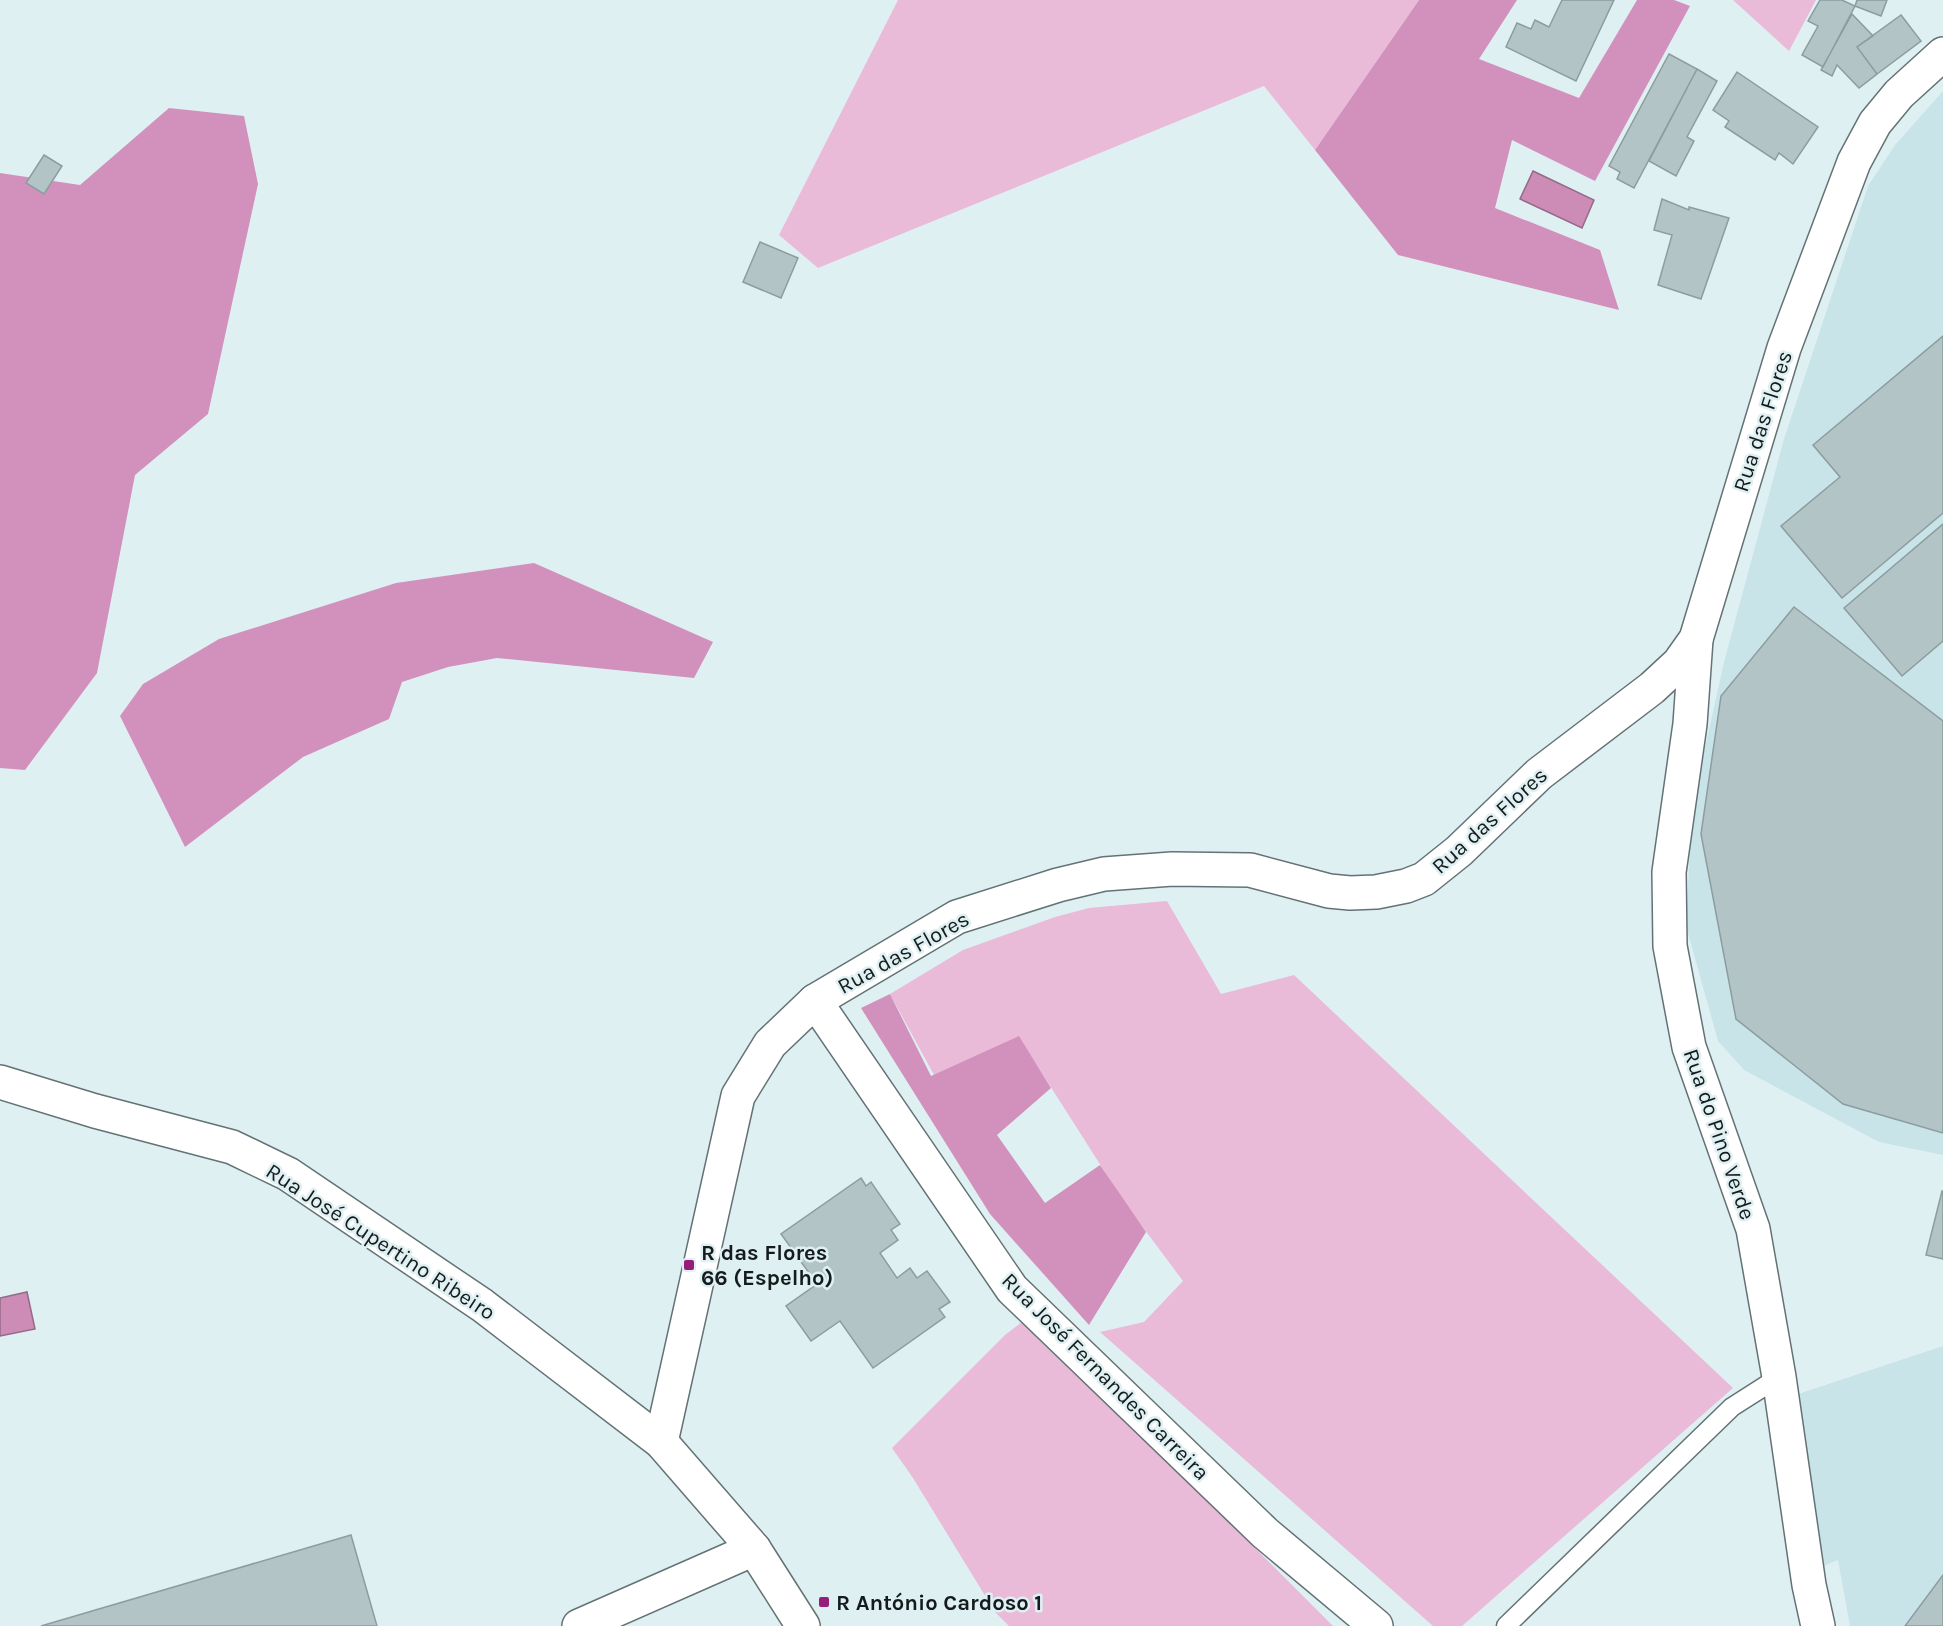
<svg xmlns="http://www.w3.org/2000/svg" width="1943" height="1626" font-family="Karla,sans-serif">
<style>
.built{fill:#c9e4e9}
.green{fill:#eabad9}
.forest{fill:#d291bc}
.water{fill:#cc8cb6;stroke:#956a88;stroke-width:1.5}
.building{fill:#b3c4c7;stroke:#8c9c9f;stroke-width:1.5}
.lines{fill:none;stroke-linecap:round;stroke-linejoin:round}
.service-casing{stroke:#637275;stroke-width:21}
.minor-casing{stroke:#637275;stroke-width:36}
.tertiary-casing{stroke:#637275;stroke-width:36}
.secondary-casing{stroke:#637275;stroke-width:36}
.service{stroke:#fff;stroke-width:18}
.minor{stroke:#fff;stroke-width:33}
.tertiary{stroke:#fff;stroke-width:33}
.secondary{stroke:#fff;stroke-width:33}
.poi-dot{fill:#961d79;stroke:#dff0f3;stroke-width:2}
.labels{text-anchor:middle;stroke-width:5;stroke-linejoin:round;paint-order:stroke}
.street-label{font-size:22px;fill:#151b1c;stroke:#dff0f3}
.poi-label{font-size:22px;font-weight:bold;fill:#151b1c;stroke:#dff0f3;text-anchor:start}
</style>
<rect width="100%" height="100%" fill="#dff0f3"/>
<path class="built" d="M1943 91V1155L1879 1142 1744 1070 1718 1041 1686 926 1692 806 1724 662 1784 439 1868 186 1895 145Z
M1943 1346V1626H1850L1838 1560 1816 1569 1792 1396Z"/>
<path class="green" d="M898 0H1419L1315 150 1264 86 818 268 779 235Z
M1733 0H1816L1789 51Z
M1167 901 1221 994 1294 975 1733 1388 1462 1626H1433L1100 1332 1144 1322 1183 1281 1124 1202 1019 1037 934 1075 890 994 963 950 1055 917 1089 908Z
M1026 1319 1333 1626H1009L995 1612 913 1478 892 1448 1005 1335Z"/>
<path class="forest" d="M1419 0H1517L1479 59 1579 98 1637 0H1674L1690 6 1595 181 1512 140 1495 208 1600 250 1619 310 1398 255 1315 150Z
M169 108 244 116 258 184 208 414 135 475 97 673 25 770 0 768V173L80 185Z
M534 563 713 642 694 678 497 658 448 667 402 682 389 719 303 757 185 847 120 716 143 684 219 639 396 583Z
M890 994 931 1076 1019 1036 1051 1088 997 1135 1045 1203 1100 1165 1146 1232 1089 1325 990 1214 861 1008Z"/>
<path class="water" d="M1533 171 1594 200 1582 228 1520 199Z
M27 1292 35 1329 0 1336V1298Z"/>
<path class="building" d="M1562 0H1614L1576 81 1506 47 1517 23 1531 29 1535 20 1549 27Z
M1820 0H1842L1855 6 1823 67 1802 55 1818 26 1808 21Z
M1857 0H1887L1881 16 1855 6Z
M1852 14 1873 36 1857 47 1877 74 1859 88 1837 65 1832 76 1821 70Z
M1901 15 1921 41 1877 74 1857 47Z
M1669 54 1697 69 1634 188 1617 179 1620 172 1609 166Z
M1697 69 1717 81 1687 137 1694 141 1676 176 1649 161Z
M1737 72 1818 127 1793 164 1779 153 1775 160 1725 127 1729 121 1713 110Z
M44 155 62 166 44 194 26 183Z
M1662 199 1689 210V207L1729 218 1701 299 1658 285 1672 235 1654 230Z
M760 242 798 258 781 298 743 282Z
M1943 336V513L1842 598 1781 526 1840 477 1813 445Z
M1943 524V641L1902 676 1844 608Z
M1794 607 1943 721V1133L1843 1104 1736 1019 1701 834 1721 696Z
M861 1178 866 1186 871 1182 900 1224 891 1230 898 1240 880 1253 897 1278 910 1268 917 1278 927 1271 950 1302 939 1309 945 1317 873 1368 840 1321 811 1341 786 1306 817 1284 781 1234Z
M1942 1191H1943V1259L1926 1255Z
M351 1535 377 1626H41Z
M1943 1575V1626H1905Z"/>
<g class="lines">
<defs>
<path id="service" d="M1506 1626 1732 1407 1779 1377"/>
<path id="minor" d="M1696 639 1690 724 1669 872 1670 946 1689 1047 1753 1229 1779 1377 1809 1585 1818 1626
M815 1001 1012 1289 1265 1533 1376 1626
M579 1626 754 1549"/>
<path id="tertiary" d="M0 1082 95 1111 232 1147 288 1174 396 1247 482 1305 661 1442 754 1549 803 1626"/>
<path id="secondary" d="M661 1442 738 1096 770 1044 815 1001 957 917 1058 885 1104 874 1172 869 1250 870 1329 891 1350 893 1376 892 1406 886 1424 879 1459 851 1539 774 1652 688 1679 663 1696 639 1784 348 1854 162 1875 123 1899 94 1943 54"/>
</defs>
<use href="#service" class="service-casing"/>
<use href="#minor" class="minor-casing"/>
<use href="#tertiary" class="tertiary-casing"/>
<use href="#secondary" class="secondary-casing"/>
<use href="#service" class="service"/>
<use href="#minor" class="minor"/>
<use href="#tertiary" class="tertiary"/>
<use href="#secondary" class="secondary"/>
</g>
<g class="poi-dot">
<rect x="683" y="1259" width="12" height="12" rx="3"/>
<rect x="818" y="1596" width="12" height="12" rx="3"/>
</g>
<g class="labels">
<g class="street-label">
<text transform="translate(1762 421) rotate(-72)" y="8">Rua das Flores</text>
<text transform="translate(1489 820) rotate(-42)" y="8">Rua das Flores</text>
<text transform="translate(903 952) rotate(-29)" y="8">Rua das Flores</text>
<text transform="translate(1720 1134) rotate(71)" y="8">Rua do Pino Verde</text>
<text transform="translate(381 1241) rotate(33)" y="8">Rua José Cupertino Ribeiro</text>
<text transform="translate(1106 1376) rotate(45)" y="8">Rua José Fernandes Carreira</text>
</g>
<g class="poi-label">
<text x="701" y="1260">R das Flores<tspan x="701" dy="25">66 (Espelho)</tspan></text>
<text x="836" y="1610">R António Cardoso 1</text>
</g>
</g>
</svg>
